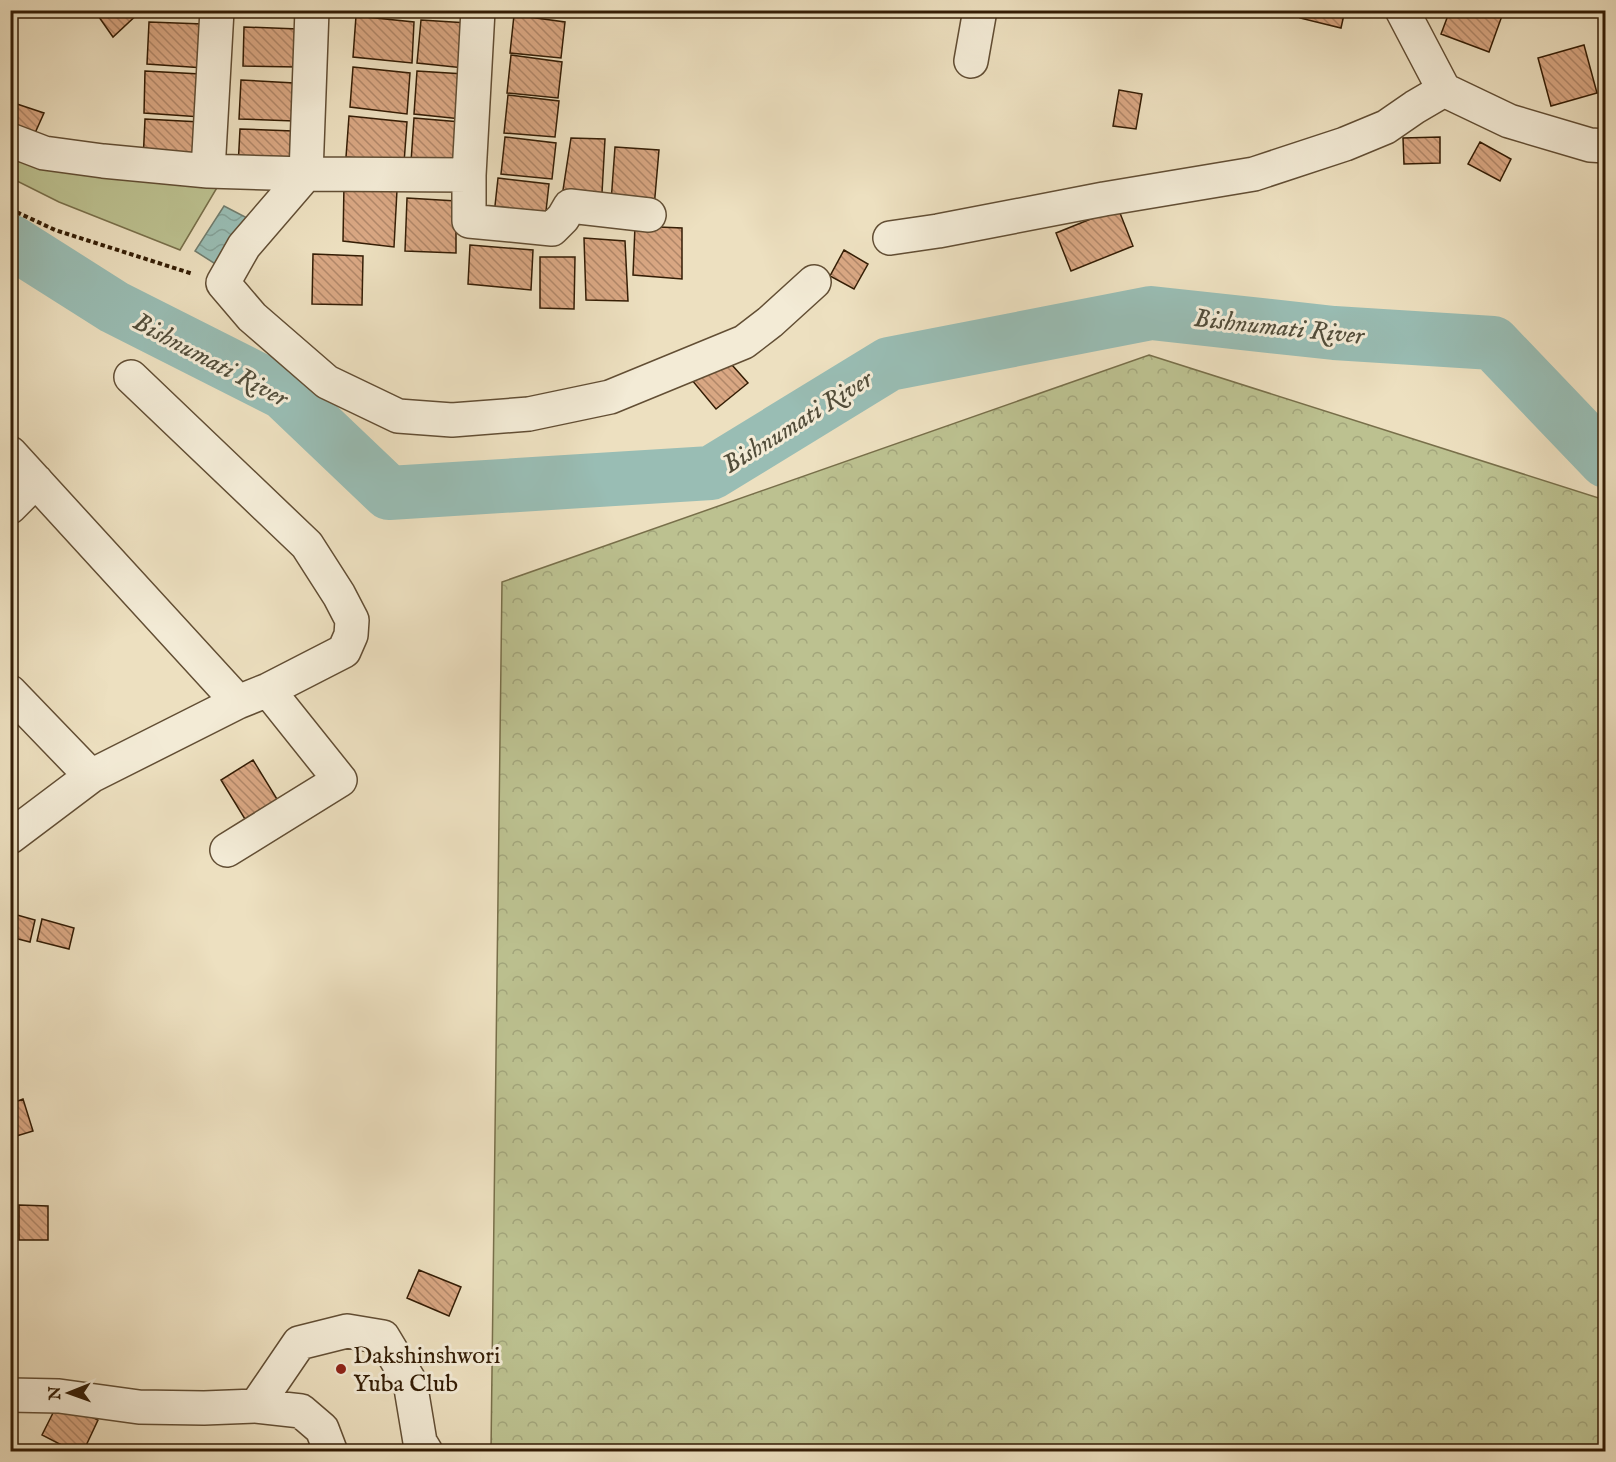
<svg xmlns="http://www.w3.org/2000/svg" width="1616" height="1462" font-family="'IM FELL English',serif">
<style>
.green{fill:#bcc190;stroke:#786f4a;stroke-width:1.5}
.forest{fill:url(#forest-crowns);stroke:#786f4a;stroke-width:1.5}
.water{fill:url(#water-waves);stroke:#717d6e;stroke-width:1.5}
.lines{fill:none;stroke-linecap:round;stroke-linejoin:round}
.river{stroke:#99bdb4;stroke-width:54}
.building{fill:url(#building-back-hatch);stroke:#341d05;stroke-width:1.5}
.minor-casing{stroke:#624e34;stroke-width:36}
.path{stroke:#341d05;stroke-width:4;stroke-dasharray:4.5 3;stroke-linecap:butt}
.minor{stroke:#f3ebd6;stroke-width:33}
.poi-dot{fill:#8f2418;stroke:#f3ebd6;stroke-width:2}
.labels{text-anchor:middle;stroke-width:6;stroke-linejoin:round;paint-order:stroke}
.poi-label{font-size:24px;fill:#341d05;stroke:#f3ebd6;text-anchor:start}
.water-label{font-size:26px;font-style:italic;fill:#524d3a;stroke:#f3ebd6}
</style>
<defs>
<pattern id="forest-crowns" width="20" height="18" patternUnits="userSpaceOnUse" patternTransform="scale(1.5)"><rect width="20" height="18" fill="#bcc190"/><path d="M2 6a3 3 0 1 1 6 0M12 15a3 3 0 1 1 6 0" fill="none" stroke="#a2a57b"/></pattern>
<pattern id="water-waves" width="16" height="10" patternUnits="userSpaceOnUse" patternTransform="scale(1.5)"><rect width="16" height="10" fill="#99bdb4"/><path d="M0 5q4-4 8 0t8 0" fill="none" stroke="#84a299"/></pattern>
<pattern id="building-back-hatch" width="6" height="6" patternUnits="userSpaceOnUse" patternTransform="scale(1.5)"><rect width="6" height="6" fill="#d9a783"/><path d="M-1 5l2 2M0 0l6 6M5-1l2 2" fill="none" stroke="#b18769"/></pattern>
</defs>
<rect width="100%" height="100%" fill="#ede0c0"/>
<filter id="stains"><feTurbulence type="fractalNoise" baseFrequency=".00333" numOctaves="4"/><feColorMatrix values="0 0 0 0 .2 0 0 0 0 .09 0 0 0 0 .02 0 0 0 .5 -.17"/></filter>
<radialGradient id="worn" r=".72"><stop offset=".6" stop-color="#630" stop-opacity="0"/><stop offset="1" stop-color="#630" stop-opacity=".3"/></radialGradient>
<path class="green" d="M10 143 218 186 180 250 59 202 11 178Z"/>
<path class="forest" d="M1149 355 1605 500V1451H491L502 582Z"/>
<path class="water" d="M224 206 251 220 217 265 195 251Z"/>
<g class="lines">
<path class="river" d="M10 241 114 307 284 393 389 493 711 473 889 364 1151 313 1334 333 1493 343 1606 461"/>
</g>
<path class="building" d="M94 10H142L113 37Z
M246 10H300V17L246 16Z
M422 10H469L468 18 422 14Z
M519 10H570L569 17 519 12Z
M1302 10H1345L1341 28 1300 18Z
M1450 10H1496L1503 13 1489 52 1441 34Z
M514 15 565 22 561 58 510 53Z
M356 16 414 22 412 63 353 57Z
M421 20 468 23 464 68 417 63Z
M149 22 203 24 204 68 147 64Z
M244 27 298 29 297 67 243 66Z
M1584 45 1597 93 1551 106 1538 58Z
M511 55 562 62 558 98 507 93Z
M353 67 410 73 407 114 350 107Z
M145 71 200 74 201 117 144 113Z
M417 71 464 74 461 119 414 114Z
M241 80 294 83V121L239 119Z
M1119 90 1142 94 1136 129 1113 126Z
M508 95 559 101 555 137 504 133Z
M11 102 44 113 35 133 10 123Z
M349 116 407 122 404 163 346 157Z
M414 118 461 122 458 167 411 162Z
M145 119 200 122V165L143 161Z
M240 129 293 131V169L238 167Z
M505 137 556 143 552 179 501 174Z
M1440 137V163L1404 164 1403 138Z
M571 138 605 139 602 193 563 190Z
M1480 142 1511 159 1500 181 1468 164Z
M615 147 659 150 654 208 611 202Z
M498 178 549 184 545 220 494 215Z
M344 184 397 190 394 247 343 241Z
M407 198 456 201V253L405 251Z
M1118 208 1133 246 1071 271 1056 233Z
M635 226 682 228V279L633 275Z
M584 238 625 241 628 301 586 300Z
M470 245 533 250 531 290 468 284Z
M844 250 868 264 854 289 830 276Z
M313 254 363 256 362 305 312 304Z
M540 257H575L574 309 540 308Z
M724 356 748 383 716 409 691 379Z
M253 760 280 804 248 824 221 780Z
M10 913 35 920 30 942 10 937Z
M42 919 74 928 69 949 37 941Z
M23 1099 33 1131 10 1138V1104Z
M19 1205 48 1206V1240H19Z
M419 1270 461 1287 449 1316 407 1298Z
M59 1401 98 1420 83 1452H75L42 1435Z"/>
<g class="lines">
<defs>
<path id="minor" d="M478 10 469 175 306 174 244 246 223 283 252 317 327 382 398 416 452 420 529 414 610 397 744 342 770 322 814 282
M1402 10 1444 90 1509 121 1590 145 1606 146
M971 61 980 10
M10 140 44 153 103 161 208 171 306 174 312 10
M208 171 217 10
M469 175V221L552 229 563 218 570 206 649 215
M890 238 938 231 1104 199 1254 174 1345 144 1386 127 1415 107 1444 90
M10 453 238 702
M10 507 36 481
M10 692 91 776
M10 837 91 776 238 702 268 690 344 651 351 635 352 620 339 595 307 545 131 377
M227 850 340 780 268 690
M10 1395 59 1396 139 1407 204 1408 256 1406 301 1411 322 1429 330 1450 329 1452
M256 1406 299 1343 347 1331 383 1337 410 1382 420 1442 426 1452"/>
</defs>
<use href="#minor" class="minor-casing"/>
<path class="path" d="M10 209 55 230 193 274"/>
<use href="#minor" class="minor"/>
</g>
<circle class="poi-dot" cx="341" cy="1369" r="6"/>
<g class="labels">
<g class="poi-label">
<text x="353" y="1363">Dakshinshwori<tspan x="353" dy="28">Yuba Club</tspan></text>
</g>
<g class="water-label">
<text transform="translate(1279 326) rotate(6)" y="9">Bishnumati River</text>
<text transform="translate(211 359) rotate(28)" y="9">Bishnumati River</text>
<text transform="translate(797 421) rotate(-32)" y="9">Bishnumati River</text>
</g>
</g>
<rect width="1616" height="1462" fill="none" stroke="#ede0c0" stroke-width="36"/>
<rect x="12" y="12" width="1592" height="1438" fill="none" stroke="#341d05" stroke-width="3"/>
<rect x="18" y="18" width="1580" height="1426" fill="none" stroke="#341d05" stroke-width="1.5"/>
<g transform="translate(69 1393) rotate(269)" stroke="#f3ebd6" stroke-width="4.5" paint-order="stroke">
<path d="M0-4.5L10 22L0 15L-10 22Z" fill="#341d05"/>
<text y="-9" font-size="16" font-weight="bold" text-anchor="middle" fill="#341d05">N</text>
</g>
<rect width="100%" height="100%" filter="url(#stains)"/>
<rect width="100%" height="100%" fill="url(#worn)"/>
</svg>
